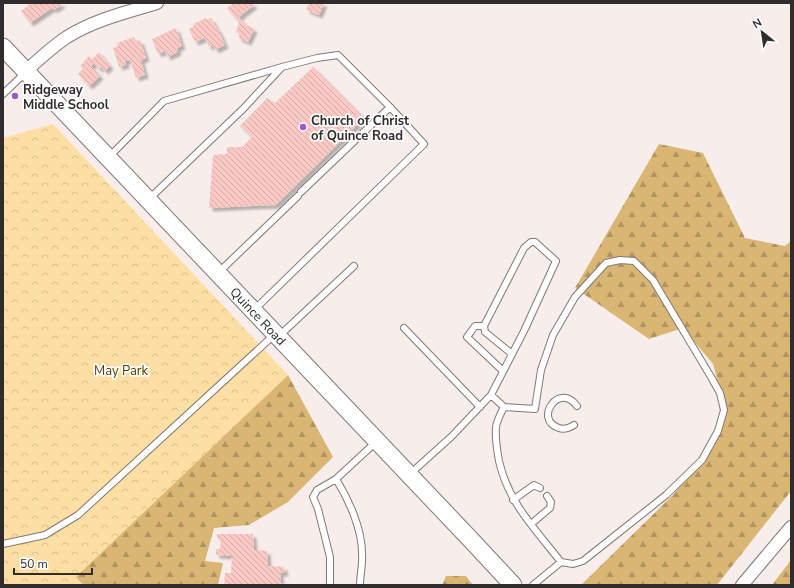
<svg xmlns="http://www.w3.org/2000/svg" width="794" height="588" font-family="'Nunito Sans',sans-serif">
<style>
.forest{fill:url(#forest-firs)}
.park{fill:url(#park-crowns)}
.building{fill:url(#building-back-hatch);filter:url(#shadow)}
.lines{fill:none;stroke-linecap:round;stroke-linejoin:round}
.service-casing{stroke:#807875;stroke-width:8}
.minor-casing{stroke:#807875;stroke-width:14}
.secondary-casing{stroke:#807875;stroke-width:19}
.service{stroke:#fff;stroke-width:6}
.minor{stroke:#fff;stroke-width:12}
.secondary{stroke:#fff;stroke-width:17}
.poi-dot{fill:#9c59ce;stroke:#fffdfd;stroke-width:1.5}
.labels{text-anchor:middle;stroke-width:3.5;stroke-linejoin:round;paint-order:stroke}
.poi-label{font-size:13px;font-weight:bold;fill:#2f2c2b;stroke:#fffdfd;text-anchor:start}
.street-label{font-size:13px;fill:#2f2c2b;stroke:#fffdfd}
.park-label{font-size:13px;fill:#543c04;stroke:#fffdfd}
</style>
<defs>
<pattern id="forest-firs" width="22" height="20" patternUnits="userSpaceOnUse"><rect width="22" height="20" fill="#d9b674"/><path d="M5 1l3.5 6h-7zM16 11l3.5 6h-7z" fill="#b0945f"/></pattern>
<pattern id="park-crowns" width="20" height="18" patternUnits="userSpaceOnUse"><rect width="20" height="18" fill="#fedfa3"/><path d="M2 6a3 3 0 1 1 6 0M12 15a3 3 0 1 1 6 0" fill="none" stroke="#dac08c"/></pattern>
<pattern id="building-back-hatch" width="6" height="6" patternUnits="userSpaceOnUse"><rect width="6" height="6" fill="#fac9c4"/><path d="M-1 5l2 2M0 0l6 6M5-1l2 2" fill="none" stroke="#d7ada9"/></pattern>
<filter id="shadow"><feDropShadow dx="3.5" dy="3.5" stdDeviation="1" flood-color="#0004"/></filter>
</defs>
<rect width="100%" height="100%" fill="#f7eeeb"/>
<path class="forest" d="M659 144 703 153 745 238 785 246 791 241V491L717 585H581L673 495 708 453 723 409 720 390 713 364 683 328 649 339 575 288Z
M288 375 333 457 288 502 249 525 214 528 205 561 223 563 218 585H83L75 577Z
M791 560V585H772Z
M446 576H466L473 585H442Z"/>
<path class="park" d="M53 124 288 375 76 577 83 585H3V138Z"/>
<path class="building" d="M30 3H61L62 4 54 10 52 8 30 23 21 11 29 5V4Z
M234 3H252L254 5 239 17 244 24 254 29 248 42 238 38 240 34 236 32 239 23 237 18 236 19 227 8Z
M309 3H324L319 15 306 10Z
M206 18 207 20 211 18 217 29H218L225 45 215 50 213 45 209 47 205 38 195 42 189 29 194 26 193 24Z
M176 28 182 46 177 48 178 52 167 57 165 51 158 54 152 39Z
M134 37 136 42 140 40 146 58 141 60 145 75 136 78 130 60 125 61 126 65 119 67 113 48 118 46 117 43Z
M99 52 110 66 105 71 101 67 99 69 94 63 91 66 100 76 89 86 78 74 83 69 80 66 89 56 92 59Z
M313 67 364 118 276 205 209 208 213 155 227 154V147H242L252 137 240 126 267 98 275 103Z
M217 534H253L254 550 267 551 268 566 284 567 285 573H280L281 583 285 584 284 585H224L225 573H231L232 556 216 555V549H220L221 539 217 538Z"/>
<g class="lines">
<defs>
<path id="service" d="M3 94 25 73
M109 157 164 101 282 67 317 58 338 55 390 107 301 192
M149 199 243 109 282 67
M219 272 298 196
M254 310 424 144 390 107
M484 326H475L467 337 503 371
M404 328 480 407
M279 336 354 266
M491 395 504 407 535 409 541 370 553 335 575 297 606 263 620 260 634 261 653 280 711 377 720 393 724 410 718 431 702 460 666 495 583 561 573 564 561 562 533 585
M504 407C501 413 497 420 496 427 495 438 497 450 499 461 508 502 535 529 561 562
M574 425C569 428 564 430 559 428 533 420 559 381 577 406
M411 473 451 437 491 395 524 331 556 261 535 242H531L524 248 484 326 485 332 512 354
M336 479C349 500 362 529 362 553 363 564 360 575 360 585
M513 500 534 485 540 488
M531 524 550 508 551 502 547 496
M3 544 45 535 78 515 274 335
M330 585V557L318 509 313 497 317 490 336 479 376 442"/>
<path id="minor" d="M26 71C39 59 52 47 67 37 94 20 127 12 157 3
M742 585 791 527"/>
<g id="secondary">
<path id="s1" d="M3 47 472 541 513 585"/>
</g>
</defs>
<use href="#service" class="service-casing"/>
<use href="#minor" class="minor-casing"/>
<use href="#secondary" class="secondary-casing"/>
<use href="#service" class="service"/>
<use href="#minor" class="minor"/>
<use href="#secondary" class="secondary"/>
</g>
<g class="poi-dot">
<circle cx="15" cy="96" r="4"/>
<circle cx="303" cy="127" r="4"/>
</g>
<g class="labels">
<g class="poi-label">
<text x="23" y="94">Ridgeway<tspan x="23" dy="15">Middle School</tspan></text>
<text x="311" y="125">Church of Christ<tspan x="311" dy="15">of Quince Road</tspan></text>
</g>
<g class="street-label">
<text dy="5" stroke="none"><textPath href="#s1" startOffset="371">Quince Road</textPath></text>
</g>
<g class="park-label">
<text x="121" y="375">May Park</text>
</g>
</g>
<rect width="794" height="588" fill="none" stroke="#2f2c2b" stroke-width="8"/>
<g transform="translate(762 32) rotate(330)" stroke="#fffdfd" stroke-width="3" paint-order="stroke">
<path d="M0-3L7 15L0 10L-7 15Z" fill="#2f2c2b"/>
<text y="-6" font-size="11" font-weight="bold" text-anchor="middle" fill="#2f2c2b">N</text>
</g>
<path d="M14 568v6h78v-6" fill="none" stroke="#2f2c2b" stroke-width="2"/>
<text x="20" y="568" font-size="12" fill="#2f2c2b" stroke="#fffdfd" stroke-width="3" paint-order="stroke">50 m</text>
</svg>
